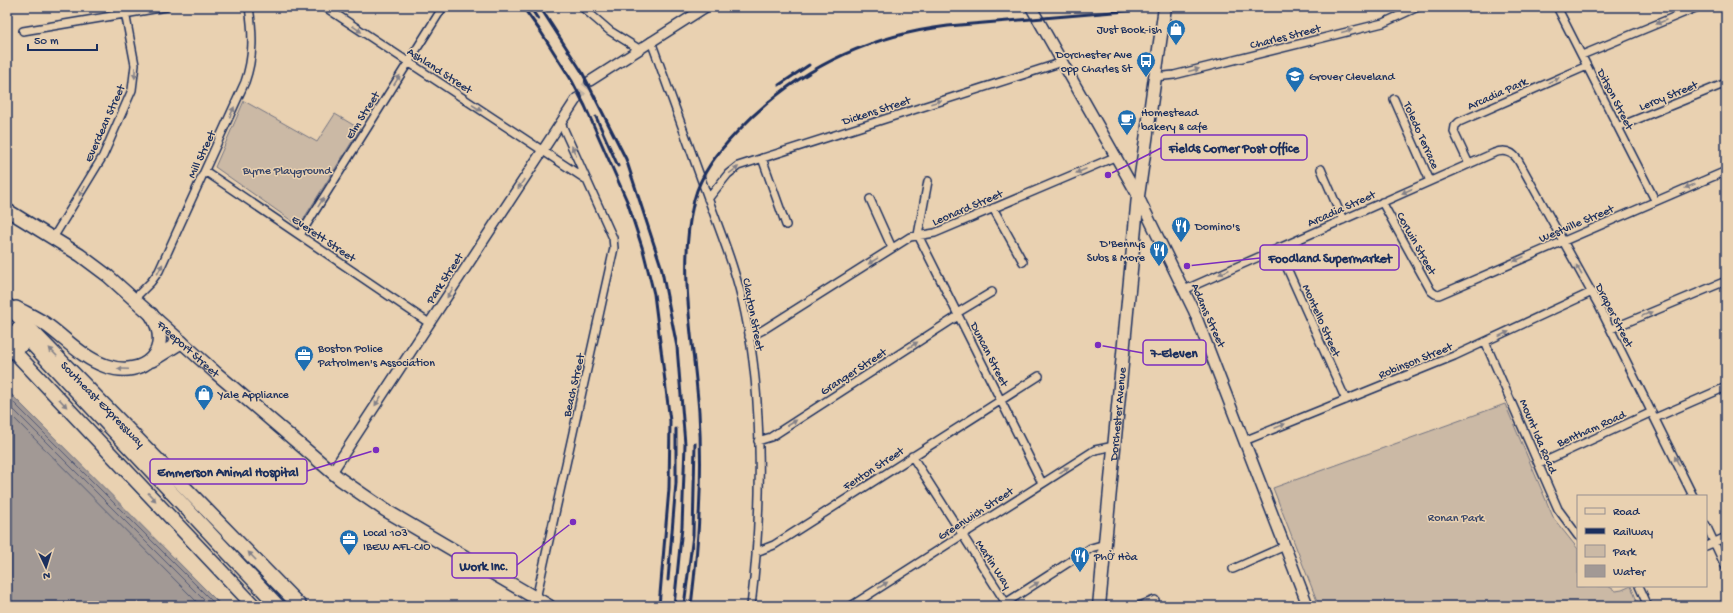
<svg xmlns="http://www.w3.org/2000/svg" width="1733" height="613" font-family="'Gochi Hand',sans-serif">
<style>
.green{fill:#cbb9a5;stroke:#737482}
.water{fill:#a29995;stroke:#6c6f7f}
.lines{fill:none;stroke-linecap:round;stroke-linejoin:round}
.shore{stroke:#515974;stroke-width:1}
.tertiary-tunnel{stroke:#c0b1a0;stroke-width:9;stroke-dasharray:9 4.5;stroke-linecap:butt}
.minor-casing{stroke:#1b2f5e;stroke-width:10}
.tertiary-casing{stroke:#1b2f5e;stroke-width:12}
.secondary-casing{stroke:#1b2f5e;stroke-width:13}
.primary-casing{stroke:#1b2f5e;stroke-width:15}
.motorway-casing{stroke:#1b2f5e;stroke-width:16}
.minor{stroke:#e9d1b1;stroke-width:7}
.tertiary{stroke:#e9d1b1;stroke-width:9}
.secondary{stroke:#e9d1b1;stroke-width:10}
.primary{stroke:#e9d1b1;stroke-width:12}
.motorway{stroke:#e9d1b1;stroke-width:13}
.rail{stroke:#1b2f5e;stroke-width:3}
.oneway{fill:#828088}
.labels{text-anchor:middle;stroke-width:3;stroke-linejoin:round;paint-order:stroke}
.poi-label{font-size:12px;fill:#1b2f5e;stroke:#e9d1b1;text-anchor:start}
.street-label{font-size:12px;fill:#1b2f5e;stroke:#e9d1b1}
.park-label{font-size:12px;fill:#354469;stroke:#e9d1b1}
.leader{fill:none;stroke:#7b2cbf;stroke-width:1.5}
.callout-dot{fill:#7b2cbf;stroke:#e9d1b1;stroke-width:1.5}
.callout{fill:#e9d1b1;stroke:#7b2cbf;stroke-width:1.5}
.callout-label{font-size:13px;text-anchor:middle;font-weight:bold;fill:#1b2f5e}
</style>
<rect width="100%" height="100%" fill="#e9d1b1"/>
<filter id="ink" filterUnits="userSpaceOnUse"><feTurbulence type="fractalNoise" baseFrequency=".025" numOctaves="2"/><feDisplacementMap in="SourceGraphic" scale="8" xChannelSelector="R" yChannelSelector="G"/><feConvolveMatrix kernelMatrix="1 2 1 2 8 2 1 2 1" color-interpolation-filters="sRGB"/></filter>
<g filter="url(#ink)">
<path class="green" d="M244 101 317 142 335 114 360 129 299 226 215 167Z
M1505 404 1554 519 1578 549V586H1608L1616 591 1622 590 1631 586 1639 606H1319L1273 488Z"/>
<path class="water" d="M7 390 216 600 222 606H7Z"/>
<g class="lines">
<path class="shore" d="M7 396 217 606
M7 403 210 606
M7 411 201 606"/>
<path class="tertiary-tunnel" d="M577 98 590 81"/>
<defs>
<path id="minor" d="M325 7 587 180
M582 7 610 31 639 49
M1557 7 1655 200
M23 31 166 7
M651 41C670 93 689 145 708 198 722 236 737 273 745 313 764 402 762 516 751 606
M1582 55 1698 7
M1155 77 1174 75 1383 23 1418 7
M1394 99 1430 181
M1618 127 1726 83
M762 158 786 225
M1469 164 1454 132 1455 126 1459 122 1587 66
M1321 169 1343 220
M205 171 429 323
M928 181 918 235 1042 483
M708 199 728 174 738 166 1063 62
M870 199 892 248
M1382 202 1431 291 1435 294 1439 295 1726 171
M993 208 1023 262
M300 235 443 7
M53 238 103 156 132 90 135 65 124 7
M1278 248 1346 400
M1184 290 1494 153C1504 149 1512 151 1518 160L1598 304 1693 496
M135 298 151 282 159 271 245 82C254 57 253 33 249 7
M957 313 992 292
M1611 329 1726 281
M749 337 763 330 910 237 935 233 1117 156
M1485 342 1558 509 1578 536
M1655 418 1726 387
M758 441 771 437 958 316
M1244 441 1454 356 1592 292
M912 456 1006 603
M1539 464 1652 412
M1706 525 1726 568
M1706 546 1726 537
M756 552 774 545 1039 376
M1233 569 1285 546
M1639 586 1648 606
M536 599 614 248 613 238 561 123
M851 606 1095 450 1114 446
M1001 606 1091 548 1105 544
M1139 606 1155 600"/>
<path id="tertiary" d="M590 81 706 7
M332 472 577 98"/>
<path id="secondary" d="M1031 7 1138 196 1194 311 1308 606"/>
<g id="primary">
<path id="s1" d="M7 210 80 255 108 276 216 373 340 479 385 510 549 606"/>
<path id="s2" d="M1099 606 1138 196 1165 7"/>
</g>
<g id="motorway">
<path id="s3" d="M7 305 300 606"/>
<path d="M16 308C27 314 39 319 48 326 67 340 83 358 106 366 144 379 175 350 151 314"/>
<path d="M18 329 278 606"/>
<path d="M7 330 22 345"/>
<path d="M7 344 254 606"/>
<path d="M152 360 181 342"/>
</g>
</defs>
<use href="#minor" class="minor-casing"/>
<use href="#tertiary" class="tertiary-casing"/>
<use href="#secondary" class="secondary-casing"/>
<use href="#primary" class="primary-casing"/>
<use href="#motorway" class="motorway-casing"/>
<use href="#minor" class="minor"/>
<use href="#tertiary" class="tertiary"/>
<use href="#secondary" class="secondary"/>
<use href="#primary" class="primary"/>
<use href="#motorway" class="motorway"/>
<path class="rail" d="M523 7 541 32 572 81 585 106 627 201 643 250 654 294 670 421 669 489 659 606
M530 7 538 19
M540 7 582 72 626 159 661 266 677 347 685 444 682 527 674 606
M779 85 809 65
M596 117 618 166
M668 580 676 483V429
M684 606 693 535 695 443
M691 606C699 541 703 477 699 412 694 342 677 269 694 200 701 173 718 152 737 132 794 71 866 36 948 26L1172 7"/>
</g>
<defs><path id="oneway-solid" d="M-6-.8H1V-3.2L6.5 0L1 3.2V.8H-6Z"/></defs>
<g class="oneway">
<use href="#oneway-solid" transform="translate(1661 22) rotate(157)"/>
<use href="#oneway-solid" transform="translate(357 29) rotate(34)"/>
<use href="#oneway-solid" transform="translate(1347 31) rotate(-14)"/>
<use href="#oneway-solid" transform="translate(1194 70) rotate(-14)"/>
<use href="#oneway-solid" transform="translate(135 73) rotate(91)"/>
<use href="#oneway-solid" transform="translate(397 80) rotate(-58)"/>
<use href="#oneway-solid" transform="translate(1554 80) rotate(-24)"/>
<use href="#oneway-solid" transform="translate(936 102) rotate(-18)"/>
<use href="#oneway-solid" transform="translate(477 108) rotate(33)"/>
<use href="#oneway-solid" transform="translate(232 112) rotate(-66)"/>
<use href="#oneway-solid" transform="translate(574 151) rotate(-114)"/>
<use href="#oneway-solid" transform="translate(734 170) rotate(-36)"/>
<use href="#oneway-solid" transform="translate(1081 171) rotate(157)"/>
<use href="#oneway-solid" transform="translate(521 184) rotate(123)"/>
<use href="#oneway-solid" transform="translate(1690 186) rotate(157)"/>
<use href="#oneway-solid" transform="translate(82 191) rotate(122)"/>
<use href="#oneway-solid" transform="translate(1407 191) rotate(156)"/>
<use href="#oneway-solid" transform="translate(321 202) rotate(-58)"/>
<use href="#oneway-solid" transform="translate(1519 259) rotate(156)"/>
<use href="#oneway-solid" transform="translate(873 261) rotate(148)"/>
<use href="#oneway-solid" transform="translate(160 269) rotate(-62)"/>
<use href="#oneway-solid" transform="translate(1579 270) rotate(-119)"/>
<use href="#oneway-solid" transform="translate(1224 272) rotate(156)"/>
<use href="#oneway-solid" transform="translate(450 293) rotate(123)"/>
<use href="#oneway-solid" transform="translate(1647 314) rotate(-23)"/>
<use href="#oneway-solid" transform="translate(1504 334) rotate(-25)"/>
<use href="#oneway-solid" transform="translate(913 345) rotate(-33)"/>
<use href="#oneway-solid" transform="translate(53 352) rotate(-134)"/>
<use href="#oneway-solid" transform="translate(123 369) rotate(-177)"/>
<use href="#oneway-solid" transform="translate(378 401) rotate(123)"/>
<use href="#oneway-solid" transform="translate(63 403) rotate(47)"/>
<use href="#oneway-solid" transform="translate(792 423) rotate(-33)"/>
<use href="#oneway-solid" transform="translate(1280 426) rotate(-22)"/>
<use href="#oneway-solid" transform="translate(1677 461) rotate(-116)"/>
<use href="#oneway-solid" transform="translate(1064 470) rotate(-33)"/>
<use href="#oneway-solid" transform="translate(152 497) rotate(47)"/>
<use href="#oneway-solid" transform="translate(252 556) rotate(-134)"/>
<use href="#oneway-solid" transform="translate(883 585) rotate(-33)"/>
<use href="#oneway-solid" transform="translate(1034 585) rotate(-33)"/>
</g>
</g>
<defs>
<symbol id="shop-pin" viewBox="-11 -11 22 30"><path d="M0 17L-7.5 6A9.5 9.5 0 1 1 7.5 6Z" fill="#1f6fb2" stroke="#e9d1b1"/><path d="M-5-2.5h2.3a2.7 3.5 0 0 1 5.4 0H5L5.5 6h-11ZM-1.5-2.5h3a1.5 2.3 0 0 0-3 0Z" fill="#fff"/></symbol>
<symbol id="bus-pin" viewBox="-11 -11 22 30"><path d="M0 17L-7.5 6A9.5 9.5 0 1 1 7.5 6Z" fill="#1f6fb2" stroke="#e9d1b1"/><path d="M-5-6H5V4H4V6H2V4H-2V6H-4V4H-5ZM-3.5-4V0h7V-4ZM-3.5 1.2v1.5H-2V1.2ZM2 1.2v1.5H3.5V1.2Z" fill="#fff"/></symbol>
<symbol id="school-pin" viewBox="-11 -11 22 30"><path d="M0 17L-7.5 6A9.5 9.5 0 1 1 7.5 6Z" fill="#1f6fb2" stroke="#e9d1b1"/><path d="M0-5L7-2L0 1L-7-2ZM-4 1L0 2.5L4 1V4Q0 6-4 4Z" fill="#fff"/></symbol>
<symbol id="cafe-pin" viewBox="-11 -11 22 30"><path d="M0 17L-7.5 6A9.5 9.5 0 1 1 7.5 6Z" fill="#1f6fb2" stroke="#e9d1b1"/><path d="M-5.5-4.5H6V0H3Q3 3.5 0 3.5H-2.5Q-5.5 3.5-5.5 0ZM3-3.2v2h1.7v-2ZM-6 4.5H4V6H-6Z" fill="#fff"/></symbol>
<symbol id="restaurant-pin" viewBox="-11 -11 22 30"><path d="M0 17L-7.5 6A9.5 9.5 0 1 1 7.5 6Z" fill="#1f6fb2" stroke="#e9d1b1"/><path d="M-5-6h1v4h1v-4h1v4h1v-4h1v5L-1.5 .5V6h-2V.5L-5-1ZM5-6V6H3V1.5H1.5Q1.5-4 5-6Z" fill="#fff"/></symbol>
<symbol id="office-pin" viewBox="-11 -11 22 30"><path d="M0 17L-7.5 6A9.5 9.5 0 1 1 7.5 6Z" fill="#1f6fb2" stroke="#e9d1b1"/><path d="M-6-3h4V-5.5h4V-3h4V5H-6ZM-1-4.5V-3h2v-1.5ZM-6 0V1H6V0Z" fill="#fff"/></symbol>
</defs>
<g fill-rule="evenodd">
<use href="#shop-pin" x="1165" y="18" width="22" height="30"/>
<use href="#bus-pin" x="1135" y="50" width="22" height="30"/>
<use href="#school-pin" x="1284" y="65" width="22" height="30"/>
<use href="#cafe-pin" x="1116" y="108" width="22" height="30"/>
<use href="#restaurant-pin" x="1170" y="215" width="22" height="30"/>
<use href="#restaurant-pin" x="1148" y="239" width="22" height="30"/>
<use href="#office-pin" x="293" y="344" width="22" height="30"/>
<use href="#shop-pin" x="193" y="383" width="22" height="30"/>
<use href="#office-pin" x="338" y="528" width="22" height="30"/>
<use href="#restaurant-pin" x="1069" y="545" width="22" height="30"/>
</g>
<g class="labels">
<g class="poi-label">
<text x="1162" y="33" text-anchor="end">Just Book-ish</text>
<text x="1132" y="58" text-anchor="end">Dorchester Ave<tspan x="1132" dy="14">opp Charles St</tspan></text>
<text x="1309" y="80">Grover Cleveland</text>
<text x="1141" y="116">Homestead<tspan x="1141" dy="14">bakery &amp; cafe</tspan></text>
<text x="1195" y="230">Domino's</text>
<text x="1145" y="247" text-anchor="end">D'Bennys<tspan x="1145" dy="14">Subs &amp; More</tspan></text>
<text x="318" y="352">Boston Police<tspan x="318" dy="14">Patrolmen's Association</tspan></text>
<text x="218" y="398">Yale Appliance</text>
<text x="363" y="536">Local 103<tspan x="363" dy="14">IBEW AFL-CIO</tspan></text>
<text x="1094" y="560">Phở Hòa</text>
</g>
<g class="street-label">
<text transform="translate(1285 36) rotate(-14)" y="4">Charles Street</text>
<text transform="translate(440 70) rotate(33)" y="4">Ashland Street</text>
<text transform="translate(1497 93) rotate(-24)" y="4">Arcadia Park</text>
<text transform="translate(1668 95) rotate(-22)" y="4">Leroy Street</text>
<text transform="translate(1616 99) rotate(63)" y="4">Ditson Street</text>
<text transform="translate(876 110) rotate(-18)" y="4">Dickens Street</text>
<text transform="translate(362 115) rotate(-58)" y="4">Elm Street</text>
<text transform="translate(104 123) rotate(-66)" y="4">Everdean Street</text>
<text transform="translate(1422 135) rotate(66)" y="4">Toledo Terrace</text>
<text transform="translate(201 154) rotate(-65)" y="4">Mill Street</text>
<text transform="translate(967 207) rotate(-23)" y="4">Leonard Street</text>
<text transform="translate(1341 208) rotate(-24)" y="4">Arcadia Street</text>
<text transform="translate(1576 223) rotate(-23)" y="4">Westville Street</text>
<text transform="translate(324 238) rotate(34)" y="4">Everett Street</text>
<text transform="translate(1417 243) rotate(61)" y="4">Corwin Street</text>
<text transform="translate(444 278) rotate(-57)" y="4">Park Street</text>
<text transform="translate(754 314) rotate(79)" y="4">Clayton Street</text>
<text transform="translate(1209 315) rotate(66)" y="4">Adams Street</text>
<text transform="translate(1615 315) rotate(63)" y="4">Draper Street</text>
<text transform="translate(1322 320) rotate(66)" y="4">Montello Street</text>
<text dy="4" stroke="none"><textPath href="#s1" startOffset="229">Freeport Street</textPath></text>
<text transform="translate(990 354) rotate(63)" y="4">Duncan Street</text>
<text transform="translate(1415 360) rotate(-22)" y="4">Robinson Street</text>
<text transform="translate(853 371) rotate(-33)" y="4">Granger Street</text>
<text transform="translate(573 385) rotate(-77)" y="4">Beach Street</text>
<text dy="4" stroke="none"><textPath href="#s3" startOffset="138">Southeast Expressway</textPath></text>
<text dy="4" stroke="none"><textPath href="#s2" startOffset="193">Dorchester Avenue</textPath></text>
<text transform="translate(1591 428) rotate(-24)" y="4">Bentham Road</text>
<text transform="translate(1539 436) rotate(67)" y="4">Mount Ida Road</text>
<text transform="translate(873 468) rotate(-33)" y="4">Fenton Street</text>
<text transform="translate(975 513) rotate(-33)" y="4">Greenwich Street</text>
<text transform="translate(994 564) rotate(57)" y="4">Marlin Way</text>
</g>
<g class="park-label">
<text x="287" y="174">Byrne Playground</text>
<text x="1456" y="521">Ronan Park</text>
</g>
</g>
<path class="leader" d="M1108 175L1161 148M1187 266L1260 258M1098 345L1143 353M376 450L307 471M573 522L517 565"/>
<g class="callout-dot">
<circle cx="1108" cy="175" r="4"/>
<circle cx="1187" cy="266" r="4"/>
<circle cx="1098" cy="345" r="4"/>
<circle cx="376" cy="450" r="4"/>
<circle cx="573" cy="522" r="4"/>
</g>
<g class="callout">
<rect x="1161" y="135" width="146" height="25" rx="4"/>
<rect x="1260" y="245" width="139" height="25" rx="4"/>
<rect x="1143" y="340" width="63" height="25" rx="4"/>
<rect x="150" y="459" width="157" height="25" rx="4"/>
<rect x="452" y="553" width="65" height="25" rx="4"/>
</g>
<g class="callout-label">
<text x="1234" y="152">Fields Corner Post Office</text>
<text x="1330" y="262">Foodland Supermarket</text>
<text x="1174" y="357">7-Eleven</text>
<text x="228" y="476">Emmerson Animal Hospital</text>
<text x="484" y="570">Work Inc.</text>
</g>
<rect width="1733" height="613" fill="none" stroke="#e9d1b1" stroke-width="24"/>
<rect x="12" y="12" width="1709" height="589" fill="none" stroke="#1b2f5e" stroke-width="1.5" filter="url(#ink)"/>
<rect x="1577" y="495" width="130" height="92" fill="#e9d1b1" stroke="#979090"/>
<rect x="1585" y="508" width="20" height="6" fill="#e9d1b1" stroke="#979090"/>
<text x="1613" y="515" font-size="12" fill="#1b2f5e">Road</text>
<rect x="1585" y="528" width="20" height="6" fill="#1b2f5e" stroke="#979090"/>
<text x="1613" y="535" font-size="12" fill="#1b2f5e">Railway</text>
<rect x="1585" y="545" width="20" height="12" fill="#cbb9a5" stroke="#979090"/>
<text x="1613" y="555" font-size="12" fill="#1b2f5e">Park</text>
<rect x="1585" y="565" width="20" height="12" fill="#a29995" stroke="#979090"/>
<text x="1613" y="575" font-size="12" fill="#1b2f5e">Water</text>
<g transform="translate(46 567) rotate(176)" stroke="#e9d1b1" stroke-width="3" paint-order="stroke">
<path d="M0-3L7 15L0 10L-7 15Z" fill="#1b2f5e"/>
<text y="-6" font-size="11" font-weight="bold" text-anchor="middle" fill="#1b2f5e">N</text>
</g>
<path d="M28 44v6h69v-6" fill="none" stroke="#1b2f5e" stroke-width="2"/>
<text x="34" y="44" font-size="12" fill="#1b2f5e" stroke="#e9d1b1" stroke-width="3" paint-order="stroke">50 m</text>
</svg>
